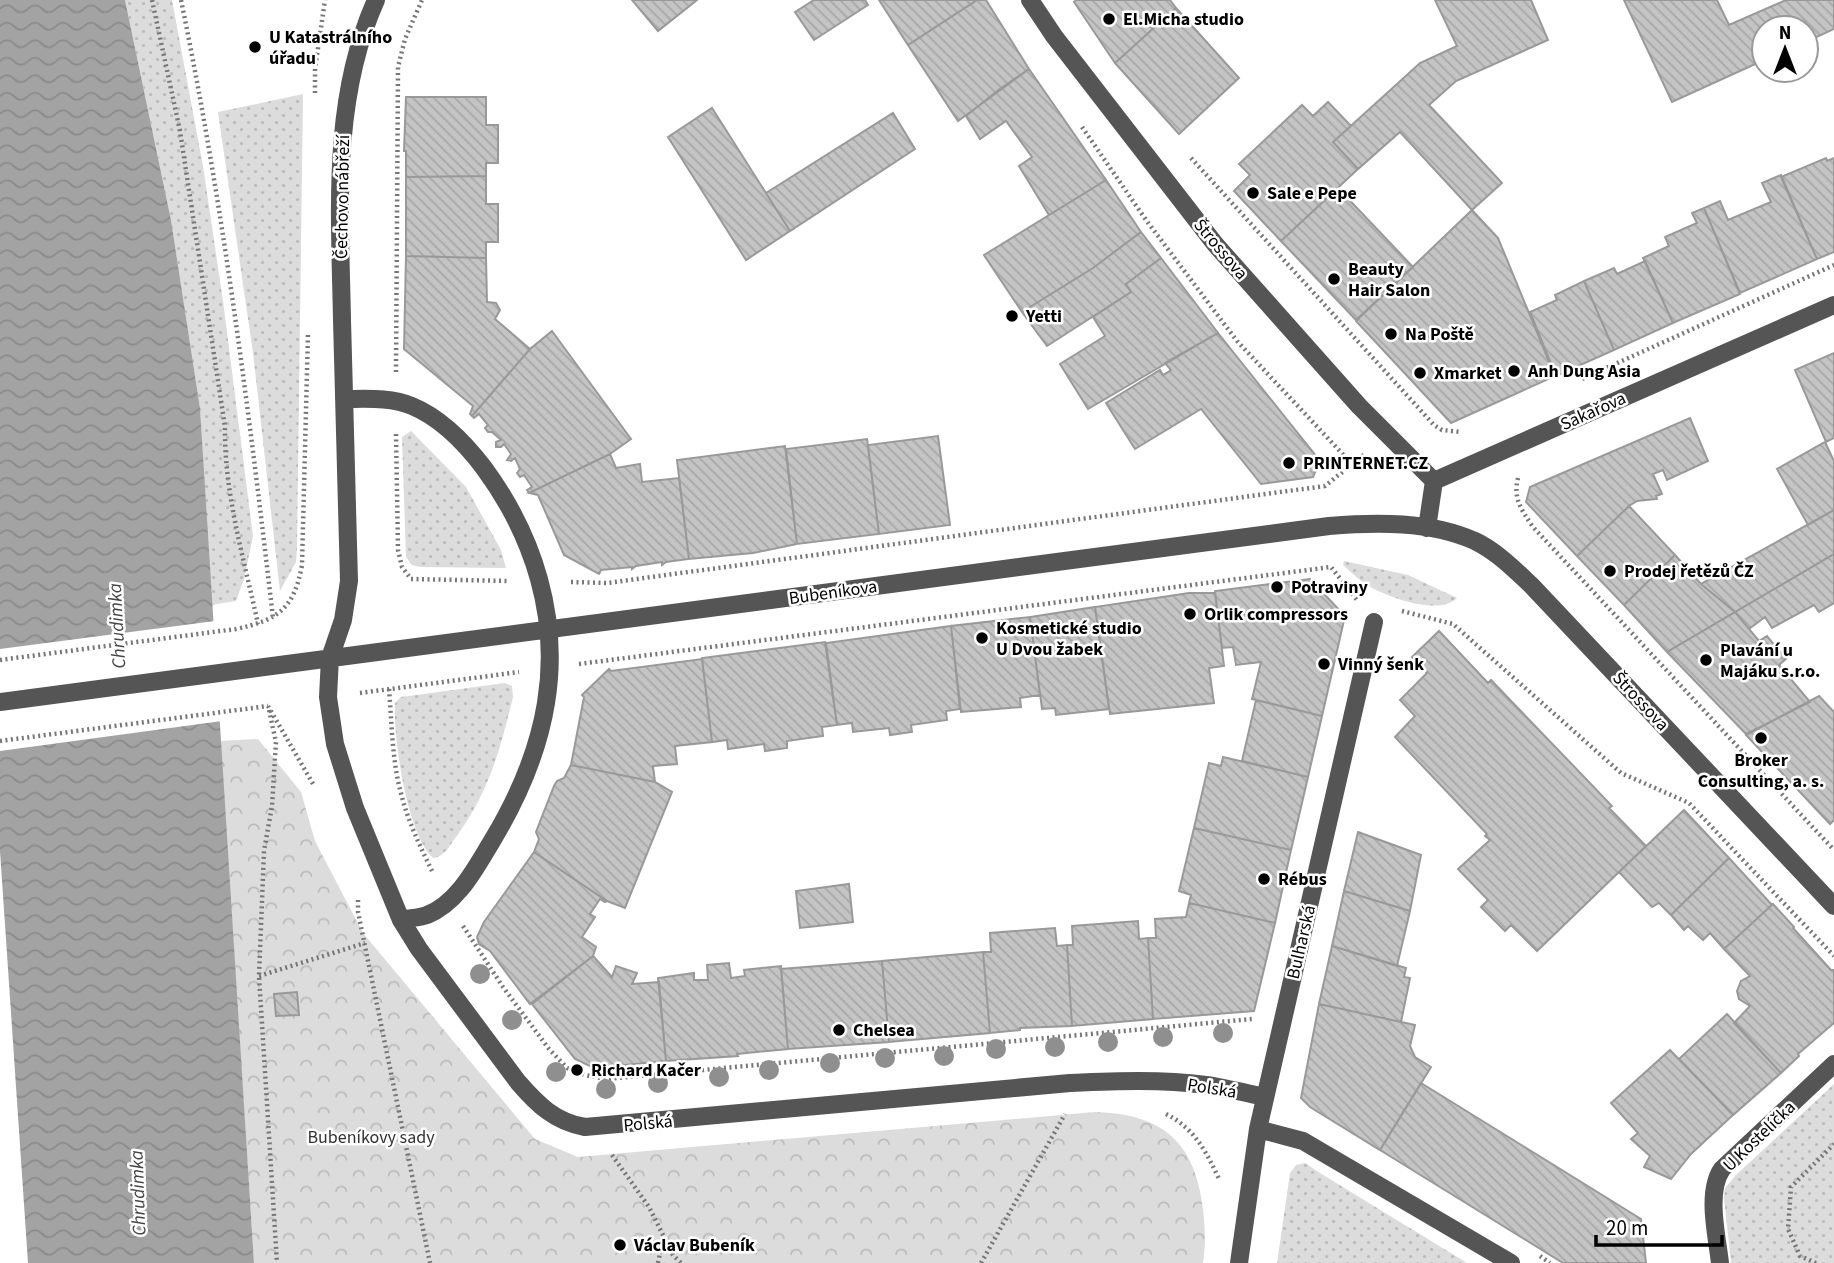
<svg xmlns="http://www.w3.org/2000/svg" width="1834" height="1263" font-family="'Source Sans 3',sans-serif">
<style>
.grass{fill:url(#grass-dots)}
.park{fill:url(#park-crowns)}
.water{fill:url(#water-waves)}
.pier{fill:#fff}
.building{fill:url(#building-back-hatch);stroke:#999;stroke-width:2}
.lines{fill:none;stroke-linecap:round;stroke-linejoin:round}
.path{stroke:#777;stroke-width:4.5;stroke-dasharray:2 3.5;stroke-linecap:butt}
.minor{stroke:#555;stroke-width:18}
.tree{fill:#8f8f8f}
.poi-dot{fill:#000;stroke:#fff;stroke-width:2.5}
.labels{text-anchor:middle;stroke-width:5;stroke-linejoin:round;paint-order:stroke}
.poi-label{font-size:18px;font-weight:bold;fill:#000;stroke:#fff;text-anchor:start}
.street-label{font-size:18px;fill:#000;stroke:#fff}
.park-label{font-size:18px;fill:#333;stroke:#fff}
.water-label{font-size:19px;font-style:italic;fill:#444;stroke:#fff}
</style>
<defs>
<pattern id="grass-dots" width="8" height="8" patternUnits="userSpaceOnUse" patternTransform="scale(1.75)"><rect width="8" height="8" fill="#dcdcdc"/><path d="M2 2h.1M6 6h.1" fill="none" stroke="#bbb" stroke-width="1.8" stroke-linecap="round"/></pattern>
<pattern id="park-crowns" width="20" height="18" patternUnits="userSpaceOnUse" patternTransform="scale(1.75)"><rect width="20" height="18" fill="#dcdcdc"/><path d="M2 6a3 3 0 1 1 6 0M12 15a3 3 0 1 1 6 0" fill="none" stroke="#bbb"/></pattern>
<pattern id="water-waves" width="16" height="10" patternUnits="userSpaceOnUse" patternTransform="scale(1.75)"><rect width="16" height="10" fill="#a3a3a3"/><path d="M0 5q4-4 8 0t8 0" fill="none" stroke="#8b8b8b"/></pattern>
<pattern id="building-back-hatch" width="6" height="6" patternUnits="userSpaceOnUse" patternTransform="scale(1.75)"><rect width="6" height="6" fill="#c4c4c4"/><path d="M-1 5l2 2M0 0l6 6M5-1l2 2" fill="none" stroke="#a7a7a7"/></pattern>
</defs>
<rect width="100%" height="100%" fill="#fff"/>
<path class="grass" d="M125 0H172L203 166 223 301 253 536 244 579 236 601 211 605 200 408 171 220Z
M303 94 297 548 296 562 280 591 253 353 218 112Z
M411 431 466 487 501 550 506 568 420 567 412 565 406 557 402 437Z
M1344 561 1408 575 1457 598C1439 617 1383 596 1364 583 1357 578 1350 571 1343 565Z
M505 683 512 686 513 697C500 750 489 792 456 837 449 846 446 856 433 858 407 834 393 738 395 703L401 697Z
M1834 1084V1263H1731L1724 1198 1725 1188 1736 1175Z
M1305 1163 1320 1173 1467 1263H1277L1290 1173 1296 1165Z"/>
<path class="park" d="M258 739 301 792 315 841 363 933 535 1139 578 1157 1095 1112C1162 1114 1195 1141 1203 1209 1205 1228 1206 1244 1203 1263H254L220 741Z"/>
<path class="water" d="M0 0H125L171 220 200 408 254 1263H28L0 851Z"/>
<path class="pier" d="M215 621 222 721 0 751V649Z"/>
<path class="building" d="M632 0H697L658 31Z
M814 0H865L868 5 814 40 795 12Z
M879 0H977L908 45Z
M977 0H986L1029 69 958 121 908 45Z
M1076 0H1170L1176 8 1115 63 1074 2Z
M1435 0H1531L1548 40 1456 81 1429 105 1502 183 1472 210 1400 132 1358 169 1333 142 1420 63 1457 46Z
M1624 0H1717L1729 25 1786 0H1834V29L1806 42V28H1764V60L1672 102Z
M1176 8 1239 78 1179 134 1115 63Z
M1029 69 1106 180 1049 215 1019 166 1032 157 1006 121 980 139 966 116 997 91Z
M406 97H486V125H498V163H486V176L406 177V151H404Z
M1328 102 1351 126 1333 142 1358 169 1281 241 1234 191 1250 175 1239 164 1302 105 1313 116Z
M712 108 790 231 746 260 668 137Z
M893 113 915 149 790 231 766 193Z
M1826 158 1827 161 1834 158V252L1817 259 1781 177Z
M1781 175 1817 259 1740 293 1704 208 1720 201 1728 220 1771 202 1762 183Z
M486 176V204H498V242H486V258L406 256V177Z
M1106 180 1141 232 1093 268 1022 312 984 255Z
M1338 188 1413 267 1356 320 1281 241Z
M1704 208 1740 294 1673 323 1643 258 1669 246 1665 237 1697 223 1692 213Z
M1472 210 1498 238 1555 376 1451 423 1356 321Z
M1141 232 1161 258 1126 284 1131 292 1047 346 1022 312 1093 268Z
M406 256 486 258 487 302 496 303 500 310 495 319 530 349 472 416 470 414 473 406 404 349Z
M1161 258 1218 333 1088 409 1060 364 1105 336 1093 317 1131 292 1126 284Z
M1645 261 1673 323 1614 350 1584 281 1614 268 1617 274Z
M1584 281 1614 350 1556 376 1530 312 1557 300 1555 295Z
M552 331 631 439 610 454 529 493 527 490 532 487 524 475 520 477 517 473 520 469 515 458 511 461 507 460 511 454 504 444 501 447H496V442L501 440 492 432H488L485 428 488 425 479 414 474 418 472 416 530 349Z
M1218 333 1320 461 1313 477 1261 484 1201 409 1135 449 1106 403 1160 370 1163 375 1171 370 1165 363Z
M1834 353V438L1826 442 1795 370Z
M1690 418 1708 461 1667 480 1663 470 1653 474 1662 494 1656 496 1657 499 1637 501 1629 506 1577 556 1526 502 1530 487Z
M938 436 950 525 879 534 868 445Z
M867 439 879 534 797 544 786 449Z
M1825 442 1834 461V510L1808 525 1777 469Z
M785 446 797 544 753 553 689 559 677 460Z
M610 454 616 468 640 464 642 482 679 478 689 559 666 562 662 565V562L636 566 632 569V567L601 570 599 574 564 555 538 495 529 493Z
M1629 506 1675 555 1624 605 1577 556Z
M1834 510V554L1735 612 1701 584Z
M1834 554V603L1819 612 1814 605 1772 628 1765 617 1749 629 1735 612Z
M1675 555 1701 584 1735 612 1667 652 1624 605Z
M1310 579 1345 616 1322 716 1252 699 1261 662 1236 665 1233 647 1222 648 1215 591Z
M1189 593H1215L1224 666 1209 668 1214 703 1110 714 1095 607Z
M1095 607 1109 709 1056 715 1055 708 1042 709 1030 617Z
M1735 612 1759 641 1767 636 1786 659 1779 665 1810 702 1746 734 1667 652Z
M1030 617 1040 695 1020 698 1021 707 961 712 951 626Z
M951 626 960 709 946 711 947 720 911 725 912 732 890 735 889 728 853 732 852 723 837 725 826 643Z
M1439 631 1488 683 1491 680 1612 806 1609 808 1646 846 1537 951 1511 925 1505 931 1481 907 1488 900 1458 869 1490 840 1485 836 1487 834 1395 737 1415 716 1400 700 1427 673 1412 657Z
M825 642 837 725 822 727 823 736 787 741V748L765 751 764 744 728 749 727 740 712 742 702 658Z
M702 659 712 742 675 746 677 764 653 766 655 782 571 765 584 697 582 695 609 669 611 671Z
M1819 696 1834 712V820L1830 824 1746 735Z
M1256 700 1322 716 1308 777 1242 761Z
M1223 757 1308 777 1291 850 1194 828 1209 763 1221 766Z
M571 765 655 782 672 792 625 908 607 901 534 852 539 839 536 832 554 786 557 781 564 778Z
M1684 810 1729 858 1671 915 1659 903 1652 907 1619 872Z
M1194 828 1291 850 1275 923 1189 903 1191 895 1179 891Z
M1358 832 1421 855 1410 911 1344 891Z
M534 852 607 901 605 902 600 899 590 914 595 917 582 937 596 947 593 956 530 1004 490 951 479 944 477 937 484 922Z
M1729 858 1772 905 1724 949 1710 933 1703 940 1688 926 1684 930 1671 915Z
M849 884 853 922 800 928 796 891Z
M1344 891 1410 911 1397 966 1332 946Z
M1189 903 1275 923 1254 1011 1153 1019 1148 938H1156L1155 919 1186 917Z
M1773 904 1794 927 1793 928 1831 970H1834V1023L1798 1054 1799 1056 1781 1073 1734 1023 1750 1006 1739 999 1737 991 1741 981 1750 976 1724 949Z
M1138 921 1139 939 1148 938 1153 1019 1072 1026 1067 945H1073L1072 926Z
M1055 928 1057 946 1067 945 1072 1026 1020 1028V1030L990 1033 983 952H991L990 933Z
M1332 946 1406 968 1404 977 1410 978 1401 1022 1319 1004Z
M983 952 990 1033 889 1042 882 961Z
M593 956 612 977 616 966 637 973 632 984 659 982 666 1061 594 1068 575 1059 532 1004Z
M882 961 889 1042 788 1049 781 969Z
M729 963 731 978 745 976 744 970 781 966 788 1049 737 1054 738 1056 666 1061 658 978 694 973V980H708L707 965Z
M297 992 299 1015 276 1016 274 994Z
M1319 1004 1415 1025 1410 1046 1415 1057 1431 1067 1380 1150 1310 1107 1301 1098Z
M1727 1014 1781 1073 1733 1115 1679 1059Z
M1670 1050 1733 1115 1691 1154 1671 1179 1644 1167 1650 1156 1631 1139 1638 1133 1611 1103Z
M1421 1083 1641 1219 1646 1263H1563L1380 1150Z"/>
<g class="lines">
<path class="path" d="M152 0 180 131 225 427C224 493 244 559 258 624
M181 0C223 204 249 411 273 618
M315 93V69L325 0
M1082 127 1146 220 1237 341 1352 464
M1191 158 1434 425 1442 430 1461 432
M396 372 398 67 405 39 422 0
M1582 379 1834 265
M396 434 398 550 402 567 411 579 509 581
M1518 478C1513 499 1521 509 1533 527L1834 850
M571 582 607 583 1325 486 1366 453
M1402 611 1453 624 1621 773 1689 803 1834 956
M0 660 236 629C278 620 294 609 302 565L308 333
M579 664 1331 567 1357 600
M389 689C392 725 392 763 402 797 409 824 421 848 433 873
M360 693 519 672
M268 706 313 784
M269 710 276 742 272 806 264 851 259 976 277 1263
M0 741 268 706
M358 900V912L430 1263
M463 926 503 987 549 1049 567 1068 585 1075 606 1079 1252 1019
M259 976 365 943
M1166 1114C1194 1128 1206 1151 1219 1179
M612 1155 649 1207 673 1255 681 1263
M1540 1256 1550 1263
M658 1263 663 1238
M981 1263 1065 1114
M1816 1263 1800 1256 1788 1229 1791 1187 1834 1144"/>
<path class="minor" d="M376 0C331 100 340 213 342 320 344 407 347 494 349 581L343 620 330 658 328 697 335 744 355 808 401 920 419 949 518 1082C537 1104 555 1122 585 1127L1070 1083C1116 1081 1161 1079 1206 1085 1226 1088 1246 1093 1265 1097
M1030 0 1054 36 1215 244 1359 406 1434 481
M344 399C367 399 390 397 412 406 441 418 465 443 484 468 534 536 560 618 546 703 538 752 518 798 492 841 476 867 458 903 427 915 418 918 409 918 401 920
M1434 481 1834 305
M1427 528 1434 481
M0 702 1329 526C1376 522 1430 521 1475 541 1496 551 1514 569 1531 585L1834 906
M1258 1129 1303 1141 1511 1263
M1239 1263 1258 1129 1374 622
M1720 1263C1717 1236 1706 1192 1722 1169L1834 1064"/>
</g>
<g class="tree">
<circle cx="480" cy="974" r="10"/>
<circle cx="512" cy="1020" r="10"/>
<circle cx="1223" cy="1033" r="10"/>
<circle cx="1163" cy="1037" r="10"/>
<circle cx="1108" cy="1042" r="10"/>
<circle cx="1055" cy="1047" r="10"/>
<circle cx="996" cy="1049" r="10"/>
<circle cx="944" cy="1056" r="10"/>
<circle cx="885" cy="1058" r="10"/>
<circle cx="830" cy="1063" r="10"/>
<circle cx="769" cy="1070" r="10"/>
<circle cx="556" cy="1072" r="10"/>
<circle cx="719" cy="1077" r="10"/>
<circle cx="658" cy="1083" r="10"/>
<circle cx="606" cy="1089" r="10"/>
</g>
<g class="poi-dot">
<circle cx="1109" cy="19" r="7"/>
<circle cx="255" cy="47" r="7"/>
<circle cx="1253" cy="193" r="7"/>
<circle cx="1334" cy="279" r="7"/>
<circle cx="1012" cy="316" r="7"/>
<circle cx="1391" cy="334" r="7"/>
<circle cx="1514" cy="371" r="7"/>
<circle cx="1420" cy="373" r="7"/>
<circle cx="1289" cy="463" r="7"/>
<circle cx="1610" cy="571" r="7"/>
<circle cx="1277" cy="587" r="7"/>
<circle cx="1190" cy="614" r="7"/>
<circle cx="982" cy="638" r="7"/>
<circle cx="1706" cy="660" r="7"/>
<circle cx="1324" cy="664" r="7"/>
<circle cx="1761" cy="738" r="7"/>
<circle cx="1264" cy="879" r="7"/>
<circle cx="839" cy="1030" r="7"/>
<circle cx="577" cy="1070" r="7"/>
<circle cx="620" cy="1245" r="7"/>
</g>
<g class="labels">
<g class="poi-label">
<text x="1123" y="25">El.Micha studio</text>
<text x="269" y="43">U Katastrálního<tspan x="269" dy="21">úřadu</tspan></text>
<text x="1267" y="199">Sale e Pepe</text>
<text x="1348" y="275">Beauty<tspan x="1348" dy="21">Hair Salon</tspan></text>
<text x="1026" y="322">Yetti</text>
<text x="1405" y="340">Na Poště</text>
<text x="1528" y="377">Anh Dung Asia</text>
<text x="1434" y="379">Xmarket</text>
<text x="1303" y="469">PRINTERNET.CZ</text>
<text x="1624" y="577">Prodej řetězů ČZ</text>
<text x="1291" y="593">Potraviny</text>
<text x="1204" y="620">Orlik compressors</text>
<text x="996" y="634">Kosmetické studio<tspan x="996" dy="21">U Dvou žabek</tspan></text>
<text x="1720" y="656">Plavání u<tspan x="1720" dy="21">Majáku s.r.o.</tspan></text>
<text x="1338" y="670">Vinný šenk</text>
<text x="1761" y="766" text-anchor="middle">Broker<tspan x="1761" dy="21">Consulting, a. s.</tspan></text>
<text x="1278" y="885">Rébus</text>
<text x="853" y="1036">Chelsea</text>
<text x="591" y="1076">Richard Kačer</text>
<text x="634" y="1251">Václav Bubeník</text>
</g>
<g class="street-label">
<text transform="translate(342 197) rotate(-89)" y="6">Čechovo nábřeží</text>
<text transform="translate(1221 249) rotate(50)" y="6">Štrossova</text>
<text transform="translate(1593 411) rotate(-24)" y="6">Sakařova</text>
<text transform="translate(833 592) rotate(-8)" y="6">Bubeníkova</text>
<text transform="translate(1641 701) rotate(47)" y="6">Štrossova</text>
<text transform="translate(1301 942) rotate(-77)" y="6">Bulharská</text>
<text transform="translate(1212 1088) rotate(9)" y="6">Polská</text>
<text transform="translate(648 1123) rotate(-5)" y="6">Polská</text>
<text transform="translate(1759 1136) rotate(-44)" y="6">U Kostelíčka</text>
</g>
<g class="park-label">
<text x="371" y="1143">Bubeníkovy sady</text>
</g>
<g class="water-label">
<text transform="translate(116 626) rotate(-93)" y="7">Chrudimka</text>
<text transform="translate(137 1193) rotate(-92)" y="7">Chrudimka</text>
</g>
</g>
<g transform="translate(1785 49)"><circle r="33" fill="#ffffff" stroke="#999999" stroke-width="2"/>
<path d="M0-5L12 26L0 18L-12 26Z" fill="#000000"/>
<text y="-10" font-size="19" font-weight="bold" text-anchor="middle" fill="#000000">N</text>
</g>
<path d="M1596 1235v10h126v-10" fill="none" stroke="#000000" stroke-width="3.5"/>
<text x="1606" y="1235" font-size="21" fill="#000000" stroke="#ffffff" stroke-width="5" paint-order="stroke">20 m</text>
</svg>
